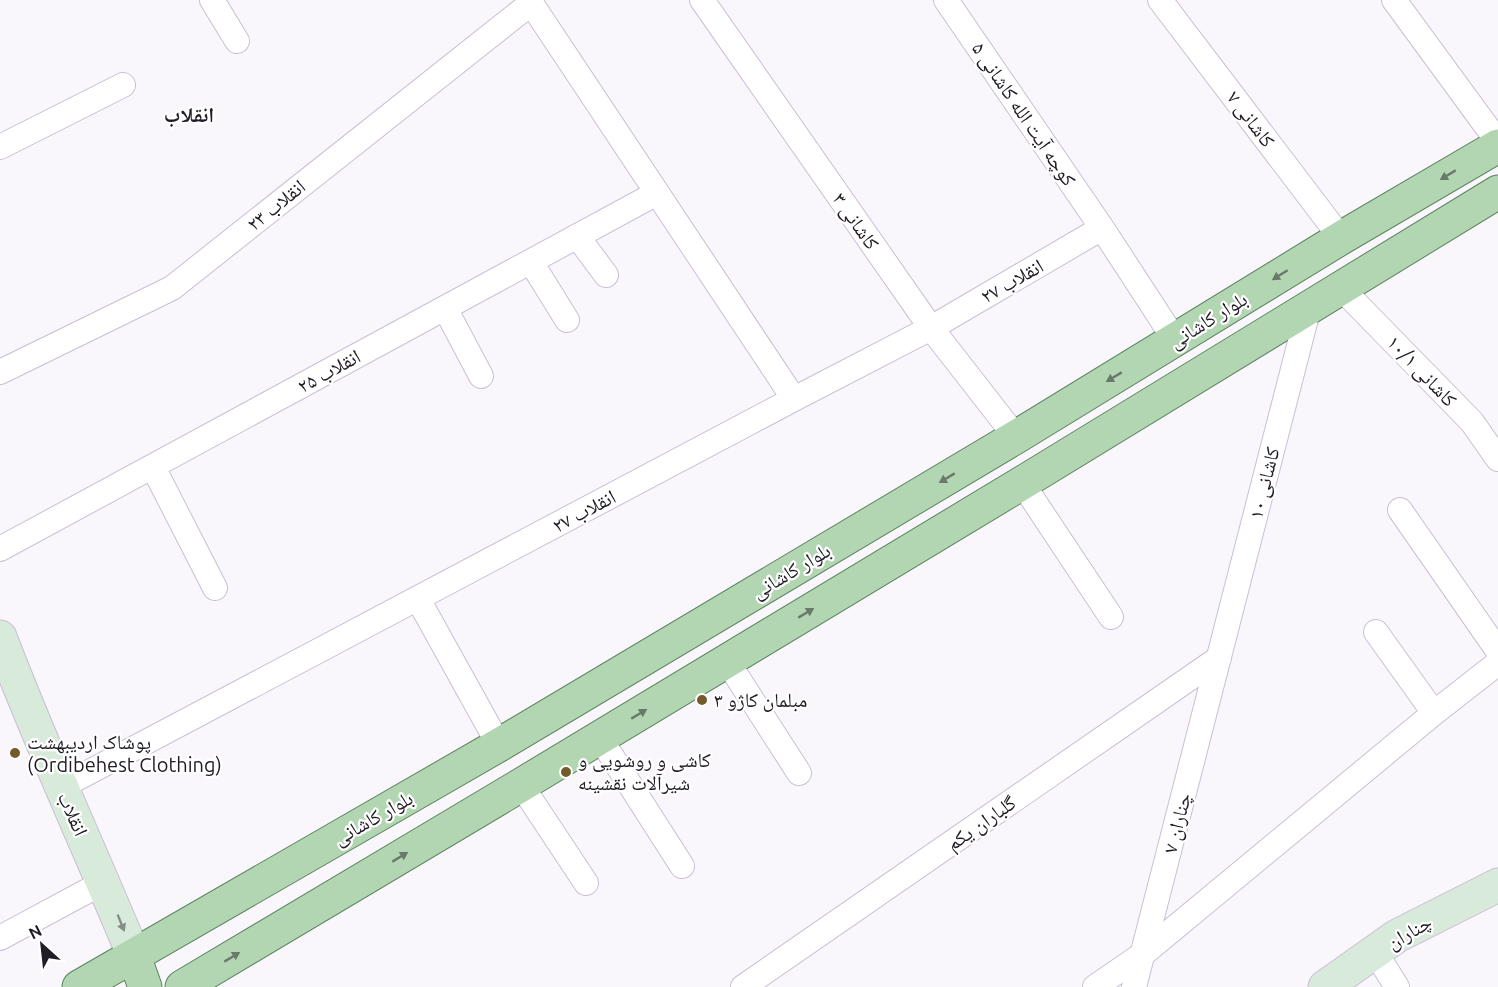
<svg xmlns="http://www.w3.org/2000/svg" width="1498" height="987" font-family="Ubuntu,'Noto Naskh Arabic',sans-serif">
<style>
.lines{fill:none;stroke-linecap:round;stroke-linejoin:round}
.street-casing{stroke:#cabed6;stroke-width:26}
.secondary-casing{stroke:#cabed6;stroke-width:35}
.primary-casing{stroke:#5d8360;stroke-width:35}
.street{stroke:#fff;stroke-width:24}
.secondary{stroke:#d8ead9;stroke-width:33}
.primary{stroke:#b2d6b2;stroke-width:33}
.oneway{fill:#6a796c}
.oneway2{fill:#868d88}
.poi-dot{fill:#735a2b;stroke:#fff;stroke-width:2}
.labels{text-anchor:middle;stroke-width:4.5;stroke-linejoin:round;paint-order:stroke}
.street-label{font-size:20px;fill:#211c25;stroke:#fff}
.poi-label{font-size:20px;fill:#211c25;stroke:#fff;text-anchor:start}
.neighbourhood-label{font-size:21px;font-weight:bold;fill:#211c25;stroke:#fff}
</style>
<rect width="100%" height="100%" fill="#faf7fc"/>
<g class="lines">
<defs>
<path id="street" d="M212 0 237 41
M529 0 794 399
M702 0 931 328 1016 437
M946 0 1102 228 1175 340
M1160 0 1341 238
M1394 0 1498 142
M0 147 123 85
M577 236 606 275
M531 262 567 320
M1341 288 1472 422 1498 459
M445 308 481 376
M0 372 172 288 530 4
M153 467 215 588
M1022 483 1111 617
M1400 510 1498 651
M0 549 657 193
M418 599 499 745
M1376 632 1434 713
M727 661 799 773
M600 738 682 866
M521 785 586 883
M61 787 794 399 931 328 1102 228
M0 938 104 882
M1375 952 1397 987
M743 987 1219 658
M1095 987 1143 954 1434 713 1498 663
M1134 987 1309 307"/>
<path id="secondary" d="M0 637C41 745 90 850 134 956
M1325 987 1397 936 1498 885"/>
<path id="primary" d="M134 956 145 987
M79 987 499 745 1016 437 1341 238 1498 146
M182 987 521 785 1022 483 1498 192"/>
</defs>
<use href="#street" class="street-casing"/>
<use href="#secondary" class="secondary-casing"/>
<use href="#primary" class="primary-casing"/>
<use href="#street" class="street"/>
<use href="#secondary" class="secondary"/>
<use href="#primary" class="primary"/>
</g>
<defs><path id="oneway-solid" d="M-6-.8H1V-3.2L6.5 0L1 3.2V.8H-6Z" transform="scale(1.5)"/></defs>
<g class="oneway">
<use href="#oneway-solid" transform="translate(1448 175) rotate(149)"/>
<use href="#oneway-solid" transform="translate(1280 275) rotate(148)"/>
<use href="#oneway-solid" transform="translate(1114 377) rotate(149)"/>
<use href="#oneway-solid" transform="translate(947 478) rotate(149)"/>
<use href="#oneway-solid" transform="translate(806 613) rotate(-31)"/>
<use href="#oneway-solid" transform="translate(639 714) rotate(-31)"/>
<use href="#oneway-solid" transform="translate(400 857) rotate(-31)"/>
<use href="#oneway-solid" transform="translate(232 957) rotate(-31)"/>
</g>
<use class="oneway2" href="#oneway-solid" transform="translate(121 923) rotate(68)"/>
<g class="poi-dot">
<circle cx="702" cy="700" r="6"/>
<circle cx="15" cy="753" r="6"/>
<circle cx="566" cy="772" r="6"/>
</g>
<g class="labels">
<g class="street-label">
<text transform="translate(1024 114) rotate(56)" y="7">کوچه آیت الله کاشانی ۵</text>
<text transform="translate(1251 119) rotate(53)" y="7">۷ کاشانی</text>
<text transform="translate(276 205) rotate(-39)" y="7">انقلاب ۲۳</text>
<text transform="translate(856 221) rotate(55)" y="7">۳ کاشانی</text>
<text transform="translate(1012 281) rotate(-30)" y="7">انقلاب ۲۷</text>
<text transform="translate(1208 320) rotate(-32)" y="7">بلوار کاشانی</text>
<text transform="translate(329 371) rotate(-29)" y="7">انقلاب ۲۵</text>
<text transform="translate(1422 371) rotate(46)" y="7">۱۰/۱ کاشانی</text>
<text transform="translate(1264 483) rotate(-76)" y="7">۱۰ کاشانی</text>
<text transform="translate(584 511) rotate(-28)" y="7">انقلاب ۲۷</text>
<text transform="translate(791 571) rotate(-31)" y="7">بلوار کاشانی</text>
<text transform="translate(73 814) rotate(66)" y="7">انقلاب</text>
<text transform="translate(373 818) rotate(-30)" y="7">بلوار کاشانی</text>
<text transform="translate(981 823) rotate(-35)" y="7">گلباران یکم</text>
<text transform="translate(1177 823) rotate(-76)" y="7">چناران ۷</text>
<text transform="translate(1409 932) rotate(-30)" y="7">چناران</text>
</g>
<g class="poi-label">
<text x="714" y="707">مبلمان کاژو ۳</text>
<text x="27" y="749">پوشاک اردیبهشت<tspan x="27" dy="23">(Ordibehest Clothing)</tspan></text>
<text x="578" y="767">کاشی و روشویی و<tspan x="578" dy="23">شیرآلات نقشینه</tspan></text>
</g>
<g class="neighbourhood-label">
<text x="189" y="122">انقلاب</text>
</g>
</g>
<g transform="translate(42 945) rotate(333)" stroke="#ffffff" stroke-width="4.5" paint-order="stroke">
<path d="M0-4.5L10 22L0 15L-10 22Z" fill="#211c25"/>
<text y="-9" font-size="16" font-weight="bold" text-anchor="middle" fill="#211c25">N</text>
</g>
</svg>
